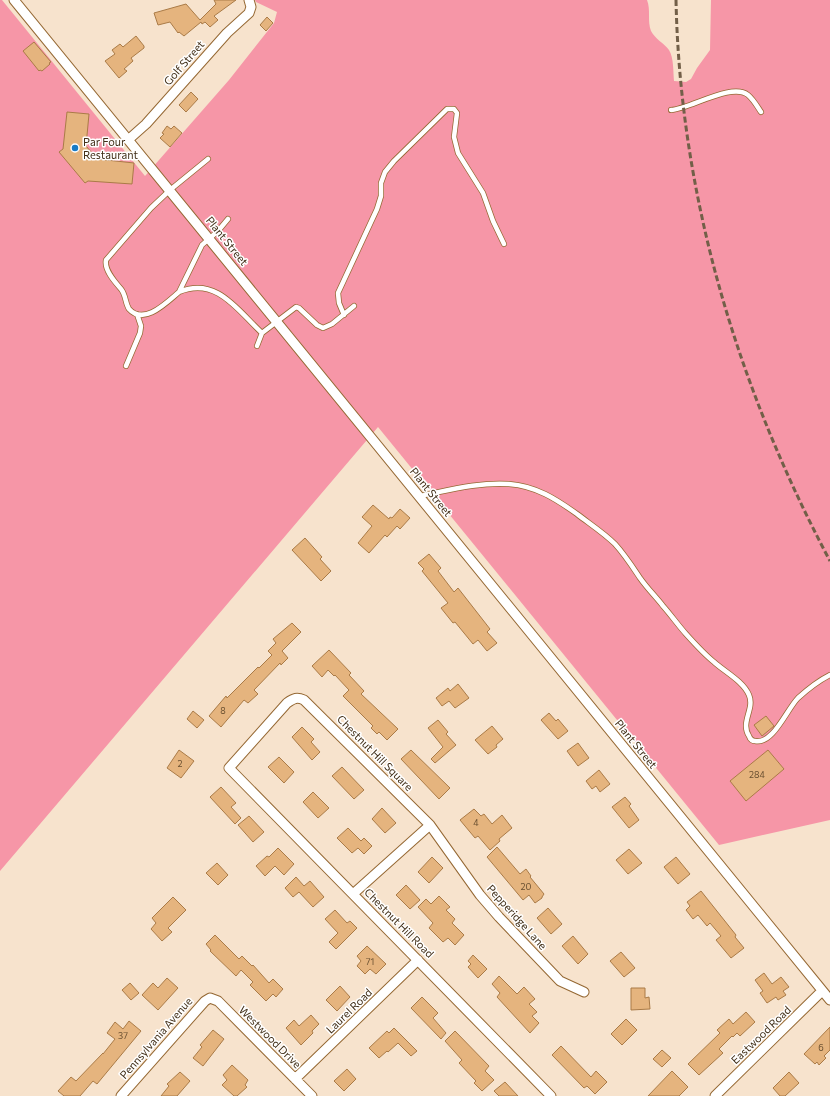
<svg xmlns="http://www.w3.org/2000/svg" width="830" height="1096" font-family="Commissioner,sans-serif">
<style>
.green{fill:#f696a7}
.building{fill:#e5b47e;stroke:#aa7b47}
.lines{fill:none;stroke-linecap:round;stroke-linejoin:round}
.lane-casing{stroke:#956833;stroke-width:6}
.street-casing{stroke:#956833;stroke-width:11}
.lane{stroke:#fff;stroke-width:4.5}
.street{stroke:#fff;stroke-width:9}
.rail{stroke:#725f48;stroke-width:3;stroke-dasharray:6 3;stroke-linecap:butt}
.poi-dot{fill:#197bc6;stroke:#fff;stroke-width:1.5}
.labels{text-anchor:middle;stroke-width:3;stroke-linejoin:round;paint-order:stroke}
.number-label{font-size:9px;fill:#6a5031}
.street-label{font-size:11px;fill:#412e17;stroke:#fff}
.poi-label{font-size:11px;fill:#412e17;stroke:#fff;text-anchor:start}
</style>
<rect width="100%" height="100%" fill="#f7e3cd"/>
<path class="green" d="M0 0H2L145 176 229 80 274 23 277 12 256 2 255 0H647C651 10 647 21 651 31 655 39 664 43 669 50 674 58 673 72 674 81L686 82 691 79 697 68 710 50 711 0H830V820L719 845 378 427 0 871Z"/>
<path class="building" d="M214 0H236L214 16 218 20 210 27 205 22 202 24 201 22 184 36 179 32 178 33 170 22 158 25 154 13 186 4 200 20 216 4Z
M267 17 273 23 266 31 260 25Z
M136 36 144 46V48L131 58 133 61 124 69 127 71 119 78 105 61 115 54 112 50 120 44 123 47Z
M34 42 51 62 49 63 50 64 42 71 40 70 39 71 23 51Z
M191 92 198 99 186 112 179 105Z
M67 112 89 114 86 146 97 159 134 163 132 184 88 181 85 183 59 152 63 149Z
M167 126 171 129 174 126 182 133 170 147 160 138 164 134 162 133Z
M373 505 389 519 390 517 392 518 400 509 410 518 400 529 397 526 387 537 385 535 369 553 358 543 372 526 362 517Z
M305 538 322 557 320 559 331 571 321 581 292 550Z
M429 554 441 568 438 571 454 592 458 588 490 629 487 632 497 643 487 651 478 640 473 644 455 622 453 623 441 608 448 603 422 571 424 569 418 563Z
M292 623 301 632 282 651 288 658 281 665 280 663 254 690 258 694 248 703 244 700 221 727 209 716 226 696 227 698 258 667 259 668 272 655 268 651 276 643 273 639Z
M329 650 351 673 349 675 364 691 361 694 398 729 387 740 379 732 377 734 371 728 373 726 343 696 349 690 335 675 334 676 328 670 322 677 312 666Z
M458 684 469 698 455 708 449 701 442 706 436 698 448 688 450 691Z
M193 711 204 720 197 728 187 719Z
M549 713 556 721 558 719 568 731 558 739 541 720Z
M766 716 774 726 762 736 754 725Z
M438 720 448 732 446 734 456 745 435 763 431 759 443 747 428 728Z
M492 726 503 739 496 745 497 747 488 754 475 740Z
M302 727 314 739 311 742 320 752 312 760 292 737Z
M578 743 589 758 578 766 567 751Z
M179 750 194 761 181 778 167 768Z
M411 750 450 788 439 799 401 759Z
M768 750 784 769 746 801 730 781Z
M279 757 294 772 284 783 268 767Z
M342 767 364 790 354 799 332 776Z
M599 770 610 784 600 792 596 786 592 789 586 781Z
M221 787 236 803 231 807 241 818 235 824 210 797Z
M313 792 329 808 318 818 303 802Z
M625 797 631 804 629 806 639 820 629 828 612 807Z
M382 808 396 823 385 833 372 819Z
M474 809 481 816 484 814 492 824 502 815 512 828 499 839 500 841 490 850 478 836 475 838 460 820Z
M249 816 264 832 253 842 238 825Z
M348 828 361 841 364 838 372 846 364 854 358 848 352 853 337 838Z
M497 847 520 874 526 869 531 876 530 877 544 894 542 897V898L535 903 529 895 523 900 487 857Z
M278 848 294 864 284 875 275 866 265 876 256 866 267 856 269 857Z
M629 849 642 863 628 874 616 860Z
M432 857 443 868 429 883 418 872Z
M676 857 690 874 678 884 664 867Z
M217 863 228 875 218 885 206 873Z
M296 877 304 886 310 881 324 897 313 907 299 892 293 897 285 888Z
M406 885 420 900 410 909 396 895Z
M701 891 736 935 735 937 744 948 731 958 716 940 721 936 710 923 707 926 698 915 693 919 686 910 690 906 687 902Z
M439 896 450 907 446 910 455 919 452 923 464 935 455 945 448 938 443 942 429 928 433 923 418 907 426 899 431 904Z
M173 897 186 910 168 928 172 932 162 941 151 929 156 923 152 918Z
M548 908 562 924 551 934 537 918Z
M335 910 347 923 350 921 357 928 336 949 329 942 338 933 325 919Z
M215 935 239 959 242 956 252 966 253 965 269 983 273 979 283 989 276 997 273 994 266 1001 250 985 253 982 241 970 236 976 210 951 211 950 206 944Z
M573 936 588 954 578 964 562 946Z
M367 946 386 964 376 974 370 969 365 974 357 966 361 961 357 956Z
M621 952 635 968 624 977 610 961Z
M473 955 487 969 478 978 468 967 471 964 468 961Z
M764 973 772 984 781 977 789 987 783 991 786 995 778 1000 776 997 767 1003 760 993 763 991 755 980Z
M499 976 517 994 524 987 535 999 529 1004 537 1012 532 1016 539 1023 530 1033 497 997 500 993 492 984Z
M167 978 178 988 158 1010 142 995 153 983 158 988Z
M130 983 139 993 131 1000 122 990Z
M340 986 350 997 337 1011 326 1000Z
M631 988H645V998L649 997 650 1009 631 1010Z
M422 997 438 1013 433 1018 446 1033 441 1039 411 1008Z
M746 1012 755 1022 740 1036 737 1033 733 1037 732 1036 719 1049 723 1053 699 1075 688 1064 720 1033 717 1030 729 1019 733 1024Z
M311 1015 319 1024 312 1031 313 1033 301 1045 286 1028 294 1020 299 1026Z
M626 1019 637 1030 622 1045 611 1034Z
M129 1021 141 1031 97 1084 93 1081 80 1096H64L58 1091 71 1077 76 1081 103 1053V1054L115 1039 107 1033 115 1022 123 1029Z
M830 1027V1050L824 1056 826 1058 819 1065 817 1062 815 1064 804 1054Z
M394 1028 417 1051 411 1056 398 1043 388 1052 387 1051 379 1058 369 1048 387 1031 389 1033Z
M213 1030 224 1039 203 1066 193 1058 202 1047 200 1045Z
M455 1031 489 1066 485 1071 494 1080 482 1091 474 1083 476 1081 459 1063 462 1060 445 1041Z
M561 1046 591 1077 596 1071 607 1082 595 1094 587 1086 584 1088 552 1055Z
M662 1050 671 1058 662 1067 653 1059Z
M232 1065 248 1080 245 1085 247 1087 237 1096H234L222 1085 227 1080 223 1075Z
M347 1069 356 1079 344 1091 334 1081Z
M672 1071 688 1087 679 1096H648Z
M180 1072 190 1081 177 1096H161L169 1086 167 1084Z
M789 1072 799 1083 785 1096H780L773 1088Z
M505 1082 518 1096H499L494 1091Z"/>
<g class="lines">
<defs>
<path id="lane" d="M671 110C690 109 732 82 748 95 753 99 757 106 761 112
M208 159 170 190 151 208 106 260C104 270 115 282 121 289 126 295 125 303 129 309 144 326 167 302 179 292L202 245 218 231 228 219
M179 292C217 276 238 311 262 333L296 307 299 308 317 325 323 328 332 324 354 306
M344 315 339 303 338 293 377 209 381 196V183L385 172 394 161 447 109H454L457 113 454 137 458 153 483 193 493 221 504 244
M257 346 262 333
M126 366 140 333 141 326 137 314
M420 496C450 490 479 482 509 484 536 486 556 499 577 514 590 524 604 533 615 544 625 555 632 566 640 578 647 588 656 597 663 606 671 615 678 625 686 634 695 644 704 654 714 662 725 672 743 681 749 695 755 709 740 722 749 736 750 739 752 741 755 741 773 745 787 709 798 698 808 689 818 681 830 675"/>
<path id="street" d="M14 0 830 1000
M128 140 146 124 227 33 249 13 251 7 249 0
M353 894 430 825
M295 1079 418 960
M121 1096 205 1001 210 998 218 1001 312 1096
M551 1096 229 768 287 703C294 698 297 697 304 700L430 825 480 895 499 917 560 981 584 992
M715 1096 822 991"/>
</defs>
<use href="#lane" class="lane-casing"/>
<use href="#street" class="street-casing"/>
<use href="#lane" class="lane"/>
<use href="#street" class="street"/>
<path class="rail" d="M676 0C680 197 738 388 830 561"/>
</g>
<circle class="poi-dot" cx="75" cy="148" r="4"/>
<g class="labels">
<g class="number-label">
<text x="223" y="714">8</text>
<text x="180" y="767">2</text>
<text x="757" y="778">284</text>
<text x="476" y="826">4</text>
<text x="526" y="890">20</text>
<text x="370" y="965">71</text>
<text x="123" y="1039">37</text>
<text x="821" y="1051">6</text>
</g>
<g class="street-label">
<text transform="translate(184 63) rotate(-49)" y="4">Golf Street</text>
<text transform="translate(227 241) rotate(51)" y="4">Plant Street</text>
<text transform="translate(431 492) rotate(51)" y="4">Plant Street</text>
<text transform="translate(636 744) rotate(51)" y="4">Plant Street</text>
<text transform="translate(375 753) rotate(45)" y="4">Chestnut Hill Square</text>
<text transform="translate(517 917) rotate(48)" y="4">Pepperidge Lane</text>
<text transform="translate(399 923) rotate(45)" y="4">Chestnut Hill Road</text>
<text transform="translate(349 1011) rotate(-44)" y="4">Laurel Road</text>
<text transform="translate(761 1035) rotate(-44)" y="4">Eastwood Road</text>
<text transform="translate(270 1037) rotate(45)" y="4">Westwood Drive</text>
<text transform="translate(156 1038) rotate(-49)" y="4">Pennsylvania Avenue</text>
</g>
<g class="poi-label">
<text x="83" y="146">Par Four<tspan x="83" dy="13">Restaurant</tspan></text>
</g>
</g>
</svg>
